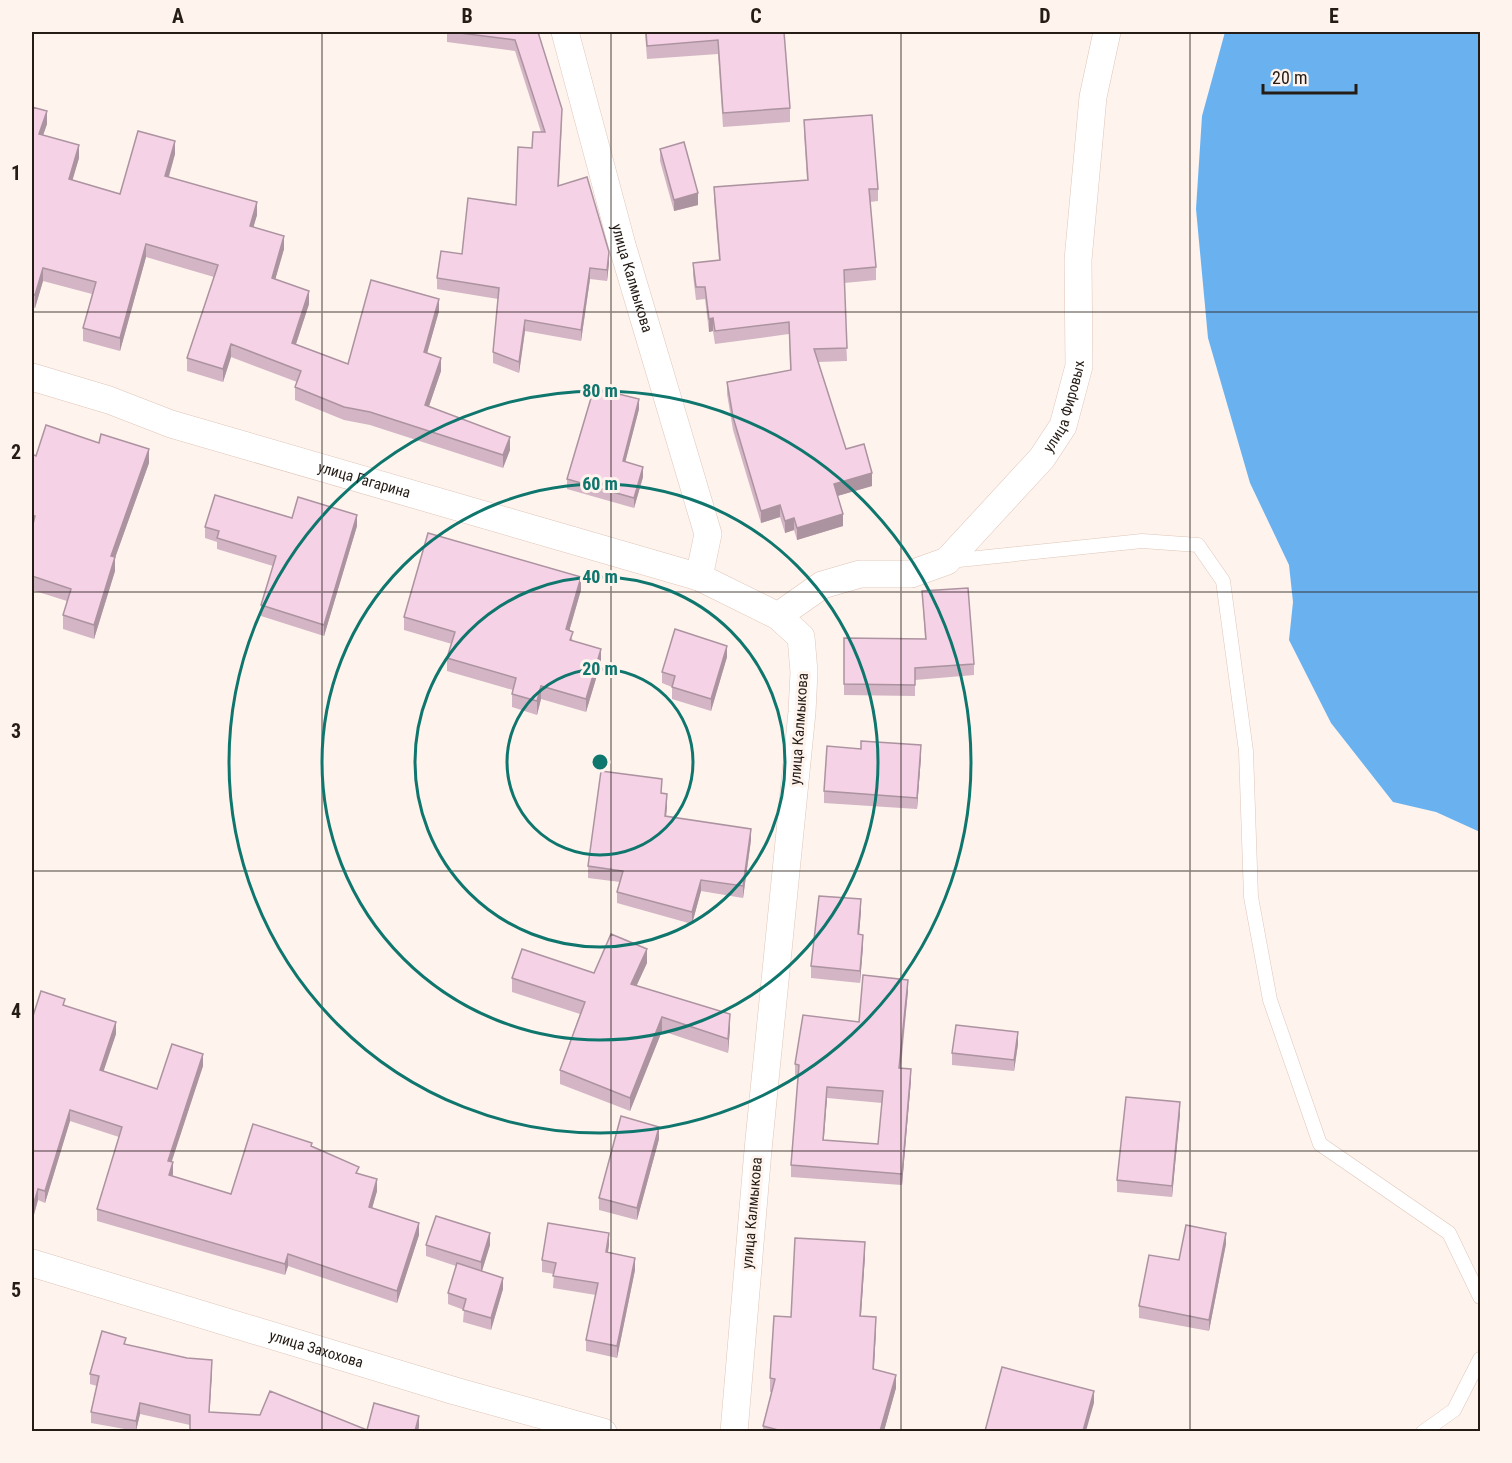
<svg xmlns="http://www.w3.org/2000/svg" width="1512" height="1463" font-family="'Roboto Condensed',sans-serif">
<style>
.water{fill:#6ab2ef}
.lines{fill:none;stroke-linecap:round;stroke-linejoin:round}
.lane-casing{stroke:#dfc6b8;stroke-width:15}
.street-casing{stroke:#dfc6b8;stroke-width:28}
.lane{stroke:#fff;stroke-width:14}
.street{stroke:#fff;stroke-width:27}
.wall{fill:#d3b5c5;fill-rule:evenodd}
.shaded-wall{fill:#ac93a0}
.building{fill:#f5d2e5;stroke:#ac93a0;stroke-width:1.5;fill-rule:evenodd}
.grid{fill:none;stroke:#251c16;stroke-width:1.5;stroke-opacity:0.55}
.ring{fill:none;stroke:#0f766e;stroke-width:3}
.labels{text-anchor:middle;stroke-width:6;stroke-linejoin:round;paint-order:stroke}
.street-label{font-size:15px;fill:#251c16;stroke:#fef3ed}
.centre{fill:#0f766e;stroke:#fef3ed;stroke-width:3}
.ring-label{font-size:18px;text-anchor:middle;font-weight:bold;fill:#0f766e;stroke:#fef3ed;stroke-width:6;stroke-linejoin:round;paint-order:stroke}
.neatline{fill:none;stroke:#251c16;stroke-width:2}
.grid-label{font-size:20px;text-anchor:middle;font-weight:bold;fill:#251c16}
</style>
<rect width="100%" height="100%" fill="#fef3ed"/>
<path class="water" d="M1225 32H1480V832L1436 812 1393 802 1331 723 1289 640 1293 602 1289 565 1250 483 1208 338 1196 209 1202 116Z"/>
<g class="lines">
<defs>
<path id="lane" d="M949 561 1142 541 1198 545 1223 581 1246 751 1251 897 1270 1000 1320 1144 1449 1233 1480 1297
M1423 1432 1454 1410 1480 1359"/>
<g id="street">
<path id="s1" d="M565 32 622 245 708 534 699 577"/>
<path id="s2" d="M32 377 109 400 171 424 699 577 778 616 801 637 804 672 802 712 758 1150 734 1432"/>
<path id="s3" d="M778 616 822 585 860 574H911L947 561 1042 458 1063 426 1079 366 1078 260 1093 97 1107 32"/>
<path id="s4" d="M32 1263 455 1391 603 1432"/>
</g>
</defs>
<use href="#lane" class="lane-casing"/>
<use href="#street" class="street-casing"/>
<use href="#lane" class="lane"/>
<use href="#street" class="street"/>
</g>
<path class="wall" d="M447 32H538L562 120 559 186 609 263 607 281 590 279 581 341 525 331 519 373 493 363V352L498 299 437 289V278L516 205 541 132 515 51 447 42Z
M645 32H784L790 108V122L723 127 718 54 647 59Z
M32 107 47 124 43 135 79 158 72 180 120 194 175 154 169 177 257 215 253 227 284 249 275 279 309 304 296 344 348 364 439 311 427 353 441 371 429 406 510 450 503 468 370 425 344 420 295 400V387L297 382 231 357 223 382 187 371V358L214 277 146 257 120 351 83 341V328L92 294 43 281 35 308 32 307Z
M804 120 878 189V201L870 202 876 267V280L844 283 847 361 818 362 846 449 872 486 837 496 843 526 797 540 794 530 785 533 780 517 761 523 733 430 727 394V382L790 370 789 334 715 344 713 331 709 332 705 299 696 300 693 275V263L719 260 714 199V187L807 180 804 133Z
M660 149 698 205 674 211 660 161Z
M639 409 625 462 643 477 634 508 567 489V479Z
M32 454 36 456 149 463 115 558V571L94 639 63 629V615L67 601 32 590Z
M292 518 357 526 324 636 261 616V605L273 566 217 549V542L205 538V527Z
M581 590 569 631 573 641 601 662 586 712 541 699 537 715 512 707V694L513 690 447 671V658L452 644 404 630V617Z
M922 591 974 664V675L915 680V696L844 695V638L925 639Z
M727 657 711 711 672 699V687L662 683V672Z
M921 757 917 809 824 803V791Z
M662 794 667 806 666 817 751 840 743 898 701 891 692 924 617 903V892L620 882 588 878V866Z
M861 911 859 935 863 946 860 983 811 978V966Z
M647 963 636 986 730 1028 728 1053 662 1031 630 1111 560 1084V1070L580 1014 512 992V978L594 973Z
M908 991 901 1068 911 1080 902 1185 791 1177V1165L798 1076 795 1075V1064ZM827 1098 882 1103 878 1144 823 1140Z
M65 1005 116 1034 103 1071 157 1089 203 1066 171 1162 173 1174 172 1176 231 1194 312 1146 359 1174 377 1191 372 1208 419 1235 397 1303 288 1266 285 1275 97 1221V1209L119 1137 70 1121 45 1203 38 1200 33 1218 32 1217V1019Z
M1018 1044 1014 1071 952 1065V1053Z
M1180 1114 1172 1197 1117 1192V1180Z
M659 1139 637 1220 599 1210V1198Z
M1226 1244 1209 1331 1139 1318V1306L1179 1260Z
M426 1245H490L482 1271 503 1289 491 1330 463 1322 464 1310 448 1304V1293L456 1266 426 1256Z
M609 1245 608 1252 635 1270 617 1358 586 1351V1340L596 1295 553 1288 554 1274 542 1272V1260Z
M865 1256 861 1316 876 1330 874 1369 896 1388 884 1431H763V1426L772 1392H770V1378Z
M126 1345 212 1371 209 1412 367 1430 419 1427 418 1431 190 1425 140 1414 136 1431 91 1423V1412L97 1386 90 1384V1374Z"/>
<path class="shaded-wall" d="M47 111V124L39 147V134Z
M175 141V154L165 189V176Z
M79 145V158L69 192V179Z
M698 193V205L674 211V200Z
M257 202V215L250 239V226Z
M284 236V249L272 291V278Z
M146 244V257L120 351V338Z
M609 252V263L607 281V270Z
M43 268V281L35 308V295Z
M590 268V279L581 341V330Z
M309 291V304L292 356V343Z
M439 299V311L424 364V352Z
M713 318V331L709 332V319Z
M525 320V331L519 373V362Z
M231 344V357L223 382V369Z
M441 358V371L425 418V405Z
M639 399V409L623 471V461Z
M510 437V450L503 468V455Z
M149 449V463L115 558V571L94 639V625L111 556Z
M643 467V477L634 508V498Z
M872 473V486L834 497V484Z
M780 505V517L761 523V511Z
M843 514V526L797 540V528Z
M357 515V526L324 636V625Z
M794 518V530L785 533V521Z
M581 577V590L566 642V629Z
M727 646V657L711 711V699Z
M601 649V662L586 712V699Z
M541 686V699L537 715V701Z
M921 745V757L917 809V798Z
M667 794V806L665 828V816Z
M751 829V840L743 898V886Z
M701 880V891L692 924V912Z
M861 899V911L858 946V934Z
M863 935V946L860 983V971Z
M647 949V963L631 998V984Z
M908 980V991L899 1079V1068Z
M730 1014V1028L728 1053V1039Z
M662 1017V1031L630 1111V1098Z
M116 1022V1034L100 1082V1070Z
M1018 1032V1044L1014 1071V1060Z
M203 1054V1066L168 1173V1161Z
M911 1069V1080L902 1185V1174Z
M827 1087V1098L823 1151V1140Z
M1180 1102V1114L1172 1197V1186Z
M70 1110V1121L45 1203V1191Z
M659 1127V1139L637 1220V1208Z
M173 1162V1174L169 1187V1175Z
M377 1179V1191L369 1219V1207Z
M38 1189V1200L33 1218V1206Z
M419 1223V1235L397 1303V1291Z
M490 1233V1245L481 1274V1262Z
M609 1233V1245L606 1264V1252Z
M1226 1233V1244L1209 1331V1320Z
M865 1242V1256L860 1329V1316Z
M288 1254V1266L285 1275V1264Z
M635 1258V1270L617 1358V1346Z
M503 1278V1289L491 1330V1318Z
M876 1317V1330L873 1382V1369Z
M212 1360V1371L209 1423V1412Z
M896 1375V1388L884 1431H880Z
M1094 1391V1403L1086 1431H1083Z
M140 1403V1414L136 1431V1421Z
M419 1416V1427L418 1431H415Z"/>
<path class="building" d="M452 32H538L562 109 558 186 587 177 609 252 607 270 590 268 581 330 525 320 519 362 493 352 499 288 437 278 441 251 462 254 468 198 516 205 518 147 532 148 533 132H545L515 40Z
M646 32H784L790 108 723 113 718 40 647 46Z
M32 107 47 111 39 134 79 145 69 179 120 194 138 131 175 141 165 176 257 202 250 226 284 236 272 278 309 291 292 343 348 364 371 280 439 299 424 352 441 358 425 405 510 437 503 455 370 412 344 407 295 387 301 371 231 344 223 369 187 358 218 265 146 244 120 338 83 328 96 282 43 268 35 295 32 294Z
M872 115 878 189H869L876 267 844 270 847 348 814 349 846 449 864 444 872 473 834 484 843 514 797 528 794 518 785 521 780 505 761 511 733 417 727 382 791 370 789 322 715 331 713 318 709 319 705 287H696L693 263 720 260 714 187 808 180 804 120Z
M684 142 698 193 674 200 660 149Z
M594 388 639 399 623 461 643 467 634 498 567 479Z
M46 425 99 443 101 434 149 449 111 556 115 557 94 625 63 615 71 589 32 576V528L35 516 32 515V454L36 456Z
M215 495 292 518 298 497 357 515 324 625 261 605 276 556 217 538 219 531 205 527Z
M428 533 581 577 566 629 573 632 570 640 601 649 586 699 541 686 537 701 512 694 516 678 447 658 455 632 404 617Z
M968 588 974 664 915 668V685L844 684V638L926 639 922 591Z
M675 629 727 646 711 699 672 687 675 676 662 672Z
M861 741 921 745 917 798 824 791 827 746 861 749Z
M601 771 662 779 661 793 667 794 665 816 751 829 743 886 701 880 692 912 617 892 623 871 588 866Z
M819 896 861 899 858 934 863 935 860 971 811 966Z
M611 934 647 949 631 984 730 1014 728 1039 662 1017 630 1098 560 1070 585 1002 512 978 522 949 594 973Z
M863 975 908 980 899 1068 911 1069 902 1174 791 1165 799 1065 795 1064 803 1015 859 1022ZM827 1087 883 1091 878 1144 823 1140Z
M41 991 65 999 63 1005 116 1022 100 1070 157 1089 172 1044 203 1054 168 1161 173 1162 169 1175 231 1194 253 1124 312 1143 311 1146 359 1167 356 1173 377 1179 369 1207 419 1223 397 1291 288 1254 285 1264 97 1209 122 1127 70 1110 45 1191 38 1189 33 1206H32V1019Z
M956 1025 1018 1032 1014 1060 952 1053Z
M1126 1097 1180 1102 1172 1186 1117 1180Z
M621 1116 659 1127 637 1208 599 1198Z
M436 1216 490 1233 481 1262 426 1245Z
M548 1223 609 1233 606 1252 635 1258 617 1346 586 1340 598 1283 553 1276 556 1263 542 1260Z
M1186 1225 1226 1233 1209 1320 1139 1306 1149 1255 1179 1260Z
M795 1238 865 1242 860 1316 876 1317 873 1369 896 1375 880 1431H782L763 1426 775 1379 770 1378 774 1316 791 1317Z
M457 1263 503 1278 491 1318 463 1310 466 1299 448 1293Z
M102 1331 126 1338 124 1344 187 1358 212 1360 209 1412 260 1415 270 1391 367 1430 374 1403 419 1416 415 1431H190V1415L140 1403 136 1421 91 1412 99 1376 90 1374Z
M1002 1367 1094 1391 1083 1431H985Z"/>
<path class="grid" d="M322 32V1432M611 32V1432M901 32V1432M1190 32V1432M32 312H1480M32 592H1480M32 871H1480M32 1151H1480"/>
<g class="ring">
<circle cx="600" cy="762" r="93"/>
<circle cx="600" cy="762" r="185"/>
<circle cx="600" cy="762" r="278"/>
<circle cx="600" cy="762" r="371"/>
</g>
<g class="labels">
<g class="street-label">
<text dy="5" stroke="none"><textPath href="#s1" startOffset="255">улица Калмыкова</textPath></text>
<text dy="5" stroke="none"><textPath href="#s3" startOffset="380">улица Фировых</textPath></text>
<text dy="5" stroke="none"><textPath href="#s2" startOffset="348">улица Гагарина</textPath></text>
<text transform="translate(799 729) rotate(-86)" y="5">улица Калмыкова</text>
<text transform="translate(752 1213) rotate(-85)" y="5">улица Калмыкова</text>
<text dy="5" stroke="none"><textPath href="#s4" startOffset="297">улица Захохова</textPath></text>
</g>
</g>
<circle cx="600" cy="762" r="9" class="centre"/>
<g class="ring-label">
<text x="600" y="397">80 m</text>
<text x="600" y="490">60 m</text>
<text x="600" y="583">40 m</text>
<text x="600" y="675">20 m</text>
</g>
<rect width="1512" height="1463" fill="none" stroke="#fef3ed" stroke-width="66"/>
<path d="M1263 84v9h93v-9" fill="none" stroke="#251c16" stroke-width="3"/>
<text x="1272" y="84" font-size="18" fill="#251c16" stroke="#fef3ed" stroke-width="4.5" paint-order="stroke">20 m</text>
<rect x="33" y="33" width="1446" height="1397" class="neatline"/>
<g class="grid-label">
<text x="178" y="23">A</text>
<text x="467" y="23">B</text>
<text x="756" y="23">C</text>
<text x="1045" y="23">D</text>
<text x="1334" y="23">E</text>
<text x="16" y="180">1</text>
<text x="16" y="459">2</text>
<text x="16" y="738">3</text>
<text x="16" y="1018">4</text>
<text x="16" y="1297">5</text>
</g>
</svg>
